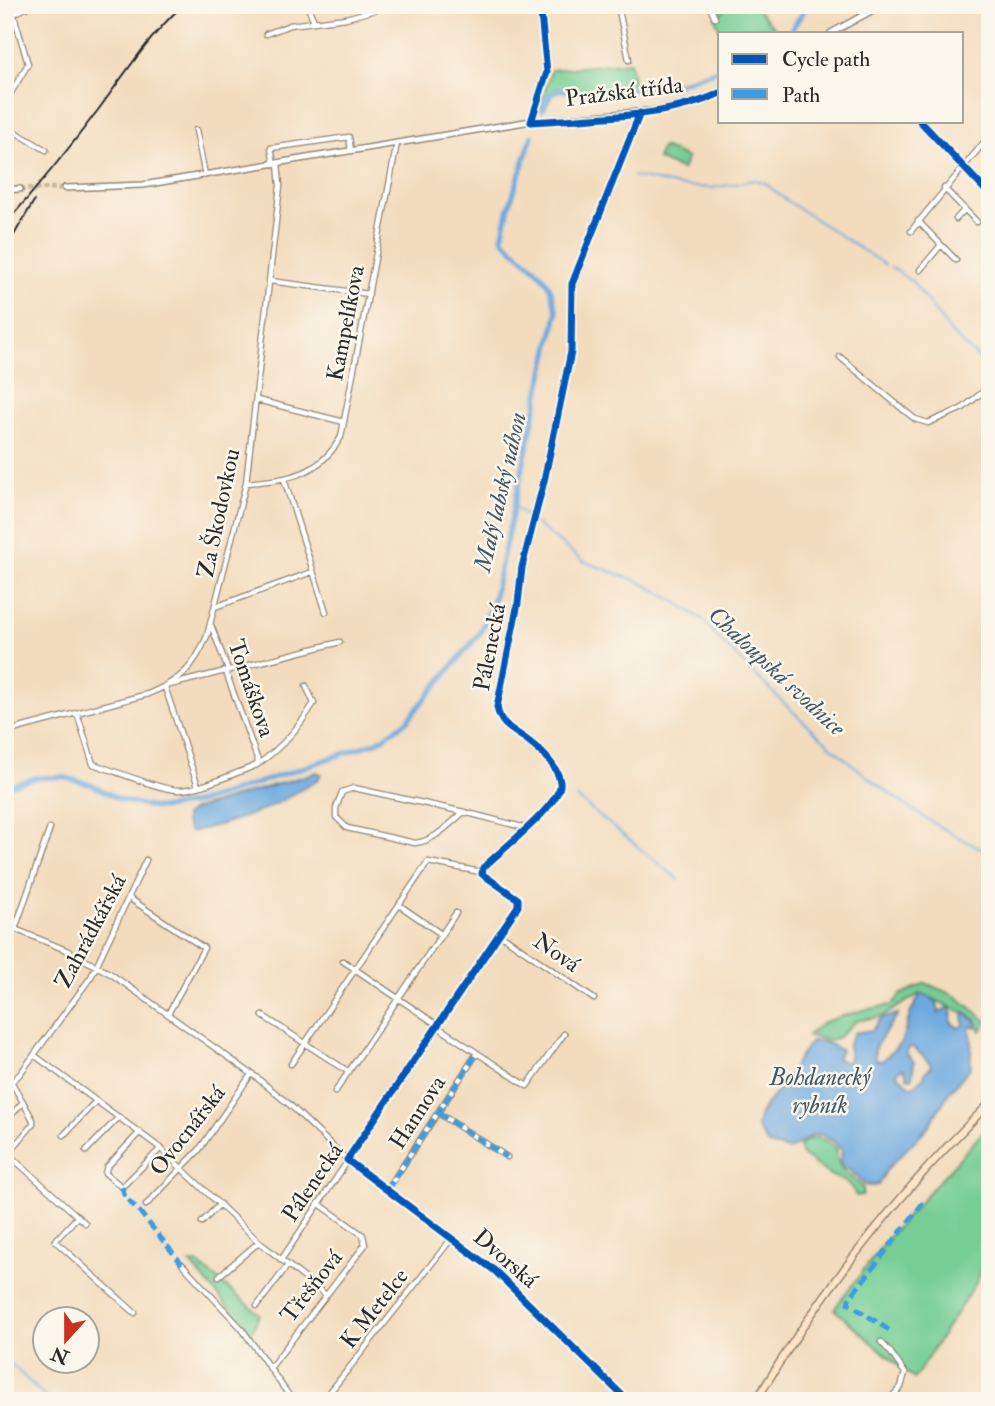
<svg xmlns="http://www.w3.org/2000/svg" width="995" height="1406" font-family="'IM FELL Double Pica',serif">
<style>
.green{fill:#76ce94;stroke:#507c60;stroke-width:2}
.water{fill:#6da9de;stroke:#4c6a84;stroke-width:2;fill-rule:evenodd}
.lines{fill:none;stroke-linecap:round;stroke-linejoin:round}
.stream{stroke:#6da9de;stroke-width:2}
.canal{stroke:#6da9de;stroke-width:5}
.tertiary-tunnel{stroke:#cbb9a0;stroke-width:5;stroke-dasharray:5 2.5;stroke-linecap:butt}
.minor-casing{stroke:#8f8474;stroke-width:7}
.tertiary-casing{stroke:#8f8474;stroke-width:8}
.secondary-casing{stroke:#8f8474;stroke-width:9}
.minor{stroke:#fff;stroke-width:4.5}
.tertiary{stroke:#fff;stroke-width:5}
.secondary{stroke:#ffe4c6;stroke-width:6}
.rail{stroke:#2b2b2b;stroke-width:2}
.quiet{stroke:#3d9ce1;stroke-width:5;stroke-dasharray:10 5;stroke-linecap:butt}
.cycleway-casing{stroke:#fbf7ec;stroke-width:11}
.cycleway{stroke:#0057b8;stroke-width:7}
.labels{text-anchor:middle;stroke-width:5;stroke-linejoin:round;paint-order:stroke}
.street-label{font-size:23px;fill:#2b2b2b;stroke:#fbf7ec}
.water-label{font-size:24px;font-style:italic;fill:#42576a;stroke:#fbf7ec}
</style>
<rect width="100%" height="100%" fill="#fbf7ec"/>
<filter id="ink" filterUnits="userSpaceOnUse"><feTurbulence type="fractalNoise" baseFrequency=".0143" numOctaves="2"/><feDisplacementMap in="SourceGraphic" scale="14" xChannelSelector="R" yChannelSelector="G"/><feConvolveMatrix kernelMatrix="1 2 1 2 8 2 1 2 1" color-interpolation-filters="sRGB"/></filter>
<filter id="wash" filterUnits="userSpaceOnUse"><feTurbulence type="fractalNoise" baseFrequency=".00686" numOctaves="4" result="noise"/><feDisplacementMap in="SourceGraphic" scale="28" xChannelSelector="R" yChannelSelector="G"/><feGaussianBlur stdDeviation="1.57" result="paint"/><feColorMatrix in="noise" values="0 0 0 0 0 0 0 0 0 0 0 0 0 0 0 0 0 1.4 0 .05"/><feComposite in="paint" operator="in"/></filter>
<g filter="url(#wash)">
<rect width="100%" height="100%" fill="#f3dcbd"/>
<path class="green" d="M730 5H753L779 33H721L715 18Z
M630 62 635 91 597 95 558 91 552 95 545 109H540L551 70Z
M662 147 687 158 682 170 657 159Z
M925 983 956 996 987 1021 981 1031 976 1019 921 993 883 1016 856 1021 839 1037 831 1040 807 1036 824 1022 863 1010 892 1005 900 995Z
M990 1124V1243L982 1261 979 1278 914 1379 834 1309 892 1233Z
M817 1138 825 1140 837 1149C836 1172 850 1173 863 1188V1195L856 1196 852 1187 844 1181 830 1175 802 1155 799 1147 807 1140Z
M190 1263H197L260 1314 251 1333Z"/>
<path class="water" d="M317 772 321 774C317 783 308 785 300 790 266 812 230 823 190 832L185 822V816L193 810Z
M921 993 937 1002 939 1013 947 1008 952 1010 951 1022 959 1028 964 1025 963 1014 965 1013 977 1022 976 1027 971 1026 969 1028C975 1040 969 1053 971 1067L950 1091 928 1127 887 1169 878 1185C858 1188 864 1181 852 1172 848 1169 844 1168 841 1165L842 1150C816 1123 814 1137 788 1150L768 1145 757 1128C758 1107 776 1096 786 1080 794 1067 800 1053 811 1042 823 1038 830 1046 841 1050L837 1059 847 1063 850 1058 848 1045 854 1033 872 1030 880 1019 898 1014C895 1019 876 1044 875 1048 874 1052 875 1056 875 1060L882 1061 901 1043 911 1012ZM913 1047 930 1063 931 1067 925 1072 924 1077 912 1087 896 1074 901 1069H904L908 1078H912L914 1062 906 1053 909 1048Z"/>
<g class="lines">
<path class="stream" d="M633 176 678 186 713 188 755 180 765 183 786 200 885 265
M890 267C899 271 903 277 912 281L951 333 990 369
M514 506 531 520
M536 524 583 561 640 582 668 597 705 621 716 636C793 713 888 810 990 852
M576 797 679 880
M5 1358 49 1401"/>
<path class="canal" d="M789 33 808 5
M542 110 548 96 560 89 595 93 674 85 720 69
M5 787 35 778 63 777 92 785 121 800 155 808H166L195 803 223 795 377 742 406 722 480 633 493 601 557 313C554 302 553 290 546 281 535 264 514 254 502 237L509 207 532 136"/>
</g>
</g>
<g filter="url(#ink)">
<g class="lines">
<path class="tertiary-tunnel" d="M20 189 65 188"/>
<defs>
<path id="minor" d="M307 5 314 21
M618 5 629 60
M709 5 715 18
M5 19 31 5
M266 34 290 25 346 18 393 5
M5 103 28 64 11 5
M920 121 990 195
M531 122 547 72 540 5
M5 126 46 150
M196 130 205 175
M274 164 271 148 349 137 351 151
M944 188 977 222
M956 219 965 209
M918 221 956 260
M911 231 990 135
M920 270 941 245
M270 281 369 294
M840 357 905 411 915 419 928 423 963 408 990 386
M257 400 344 422
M284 479 326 612
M246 483C288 479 318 477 341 437L397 143
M215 607 312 572
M170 685 340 642
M165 687 198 786
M77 713 93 764C113 770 160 790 178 790 197 791 238 772 257 765L258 761 227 675 228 670 211 625
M5 732 148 694C180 681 194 668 207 636L246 483 280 186 278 163
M257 765C282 747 298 729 314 703L306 686
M464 812C449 824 435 841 415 843L347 828 336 817V808L342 792 354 788 464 812 526 828
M129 898 204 948 168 1014
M399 905 441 934
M5 925 66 950 111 974 256 1077 290 1105 347 1160 495 1271 628 1401
M15 929 50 828
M500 934 594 999
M343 961 439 1026
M263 1016 349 1072
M438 1027 527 1086 564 1034
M34 1055 159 1147 259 1242 326 1295
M291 1064 428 862 481 872
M5 1071 23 1102 5 1122
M5 1088 20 1074 91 977 146 860
M335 1092 456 913
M23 1102 33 1120V1124L8 1154 85 1223
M438 1113 507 1157
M140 1132 107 1167 105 1173 122 1187 161 1148
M64 1135 96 1101
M86 1151 119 1117
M387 1190 477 1053
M146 1205 199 1150 252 1073
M78 1216 55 1241 135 1313
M202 1222 220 1204
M281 1260 516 911 519 903 518 899 482 874 483 868C498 852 564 803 560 782 557 763 537 747 523 737 509 728 500 724 497 707L518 603 522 567 544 481 571 352 572 284 640 113
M182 1264 242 1329 293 1401
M219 1276 259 1242
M257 1306 288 1265
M881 1342 891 1353 905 1373 901 1387 888 1401
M270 1368 365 1245 363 1235 318 1203
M323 1401 452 1238"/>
<path id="tertiary" d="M831 33 882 5
M65 188 143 185 525 122 659 110 695 102 720 93
M5 190 20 189"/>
<path id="secondary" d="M756 1401C821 1291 899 1192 990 1103"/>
</defs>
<use href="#minor" class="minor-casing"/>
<use href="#tertiary" class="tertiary-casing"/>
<use href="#secondary" class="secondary-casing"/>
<use href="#minor" class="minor"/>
<use href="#tertiary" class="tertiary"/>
<use href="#secondary" class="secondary"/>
<path class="rail" d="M5 224C38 187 68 150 98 110 124 75 150 35 183 5
M5 250 34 201"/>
<path class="quiet" d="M438 1113 507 1157
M122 1187 125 1197 139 1211 182 1264
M387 1190 477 1053
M889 1330 848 1303 849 1299 926 1199"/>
<defs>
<path id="cycleway" d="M540 5 547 72 531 122C591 117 666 119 720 93
M920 121 990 195
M628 1401 495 1271 347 1160 518 906V899L482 874 483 868C498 852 564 803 560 782 557 763 537 747 523 737 509 728 500 724 497 707L518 603 522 567 544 481 571 352 572 284 640 113"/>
</defs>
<use href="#cycleway" class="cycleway-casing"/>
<use href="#cycleway" class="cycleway"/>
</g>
</g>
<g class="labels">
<g class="street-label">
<text transform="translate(624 91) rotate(-7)" y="8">Pražská třída</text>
<text transform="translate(345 323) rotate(-79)" y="8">Kampelíkova</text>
<text transform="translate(218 513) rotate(-78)" y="8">Za Škodovkou</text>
<text transform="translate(489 647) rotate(-79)" y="8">Pálenecká</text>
<text transform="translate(252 688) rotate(71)" y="8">Tomáškova</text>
<text transform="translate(90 931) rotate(-62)" y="8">Zahrádkářská</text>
<text transform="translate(557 952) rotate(35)" y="8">Nová</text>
<text transform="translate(417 1112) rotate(-57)" y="8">Hannova</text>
<text transform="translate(187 1130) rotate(-52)" y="8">Ovocnářská</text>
<text transform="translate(312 1182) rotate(-56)" y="8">Pálenecká</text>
<text transform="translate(506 1258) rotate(41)" y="8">Dvorská</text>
<text transform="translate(311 1286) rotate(-52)" y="8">Třešňová</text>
<text transform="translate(374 1308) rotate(-52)" y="8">K Metelce</text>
</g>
<g class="water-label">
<text transform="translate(500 492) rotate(-77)" y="8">Malý labský náhon</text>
<text transform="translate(777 671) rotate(43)" y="8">Chaloupská svodnice</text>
<text x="820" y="1085">Bohdanecký<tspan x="820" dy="28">rybník</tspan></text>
</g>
</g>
<rect width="995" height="1406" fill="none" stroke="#fbf7ec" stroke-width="28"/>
<rect x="718" y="32" width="245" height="91" fill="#fbf7ec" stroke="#a8a59f" stroke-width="2"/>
<rect x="732" y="54" width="35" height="10" fill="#0057b8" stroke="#a8a59f" stroke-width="2"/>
<text x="782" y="66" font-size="21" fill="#2b2b2b">Cycle path</text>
<rect x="732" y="89" width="35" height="10" fill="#3d9ce1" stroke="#a8a59f" stroke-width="2"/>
<text x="782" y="102" font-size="21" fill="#2b2b2b">Path</text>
<g transform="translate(66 1340) rotate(201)"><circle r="33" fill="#fbf7ec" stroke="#a8a59f" stroke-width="2"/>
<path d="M0-5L12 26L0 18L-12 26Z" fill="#c8321e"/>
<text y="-10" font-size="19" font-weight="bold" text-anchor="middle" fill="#2b2b2b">N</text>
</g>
</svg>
